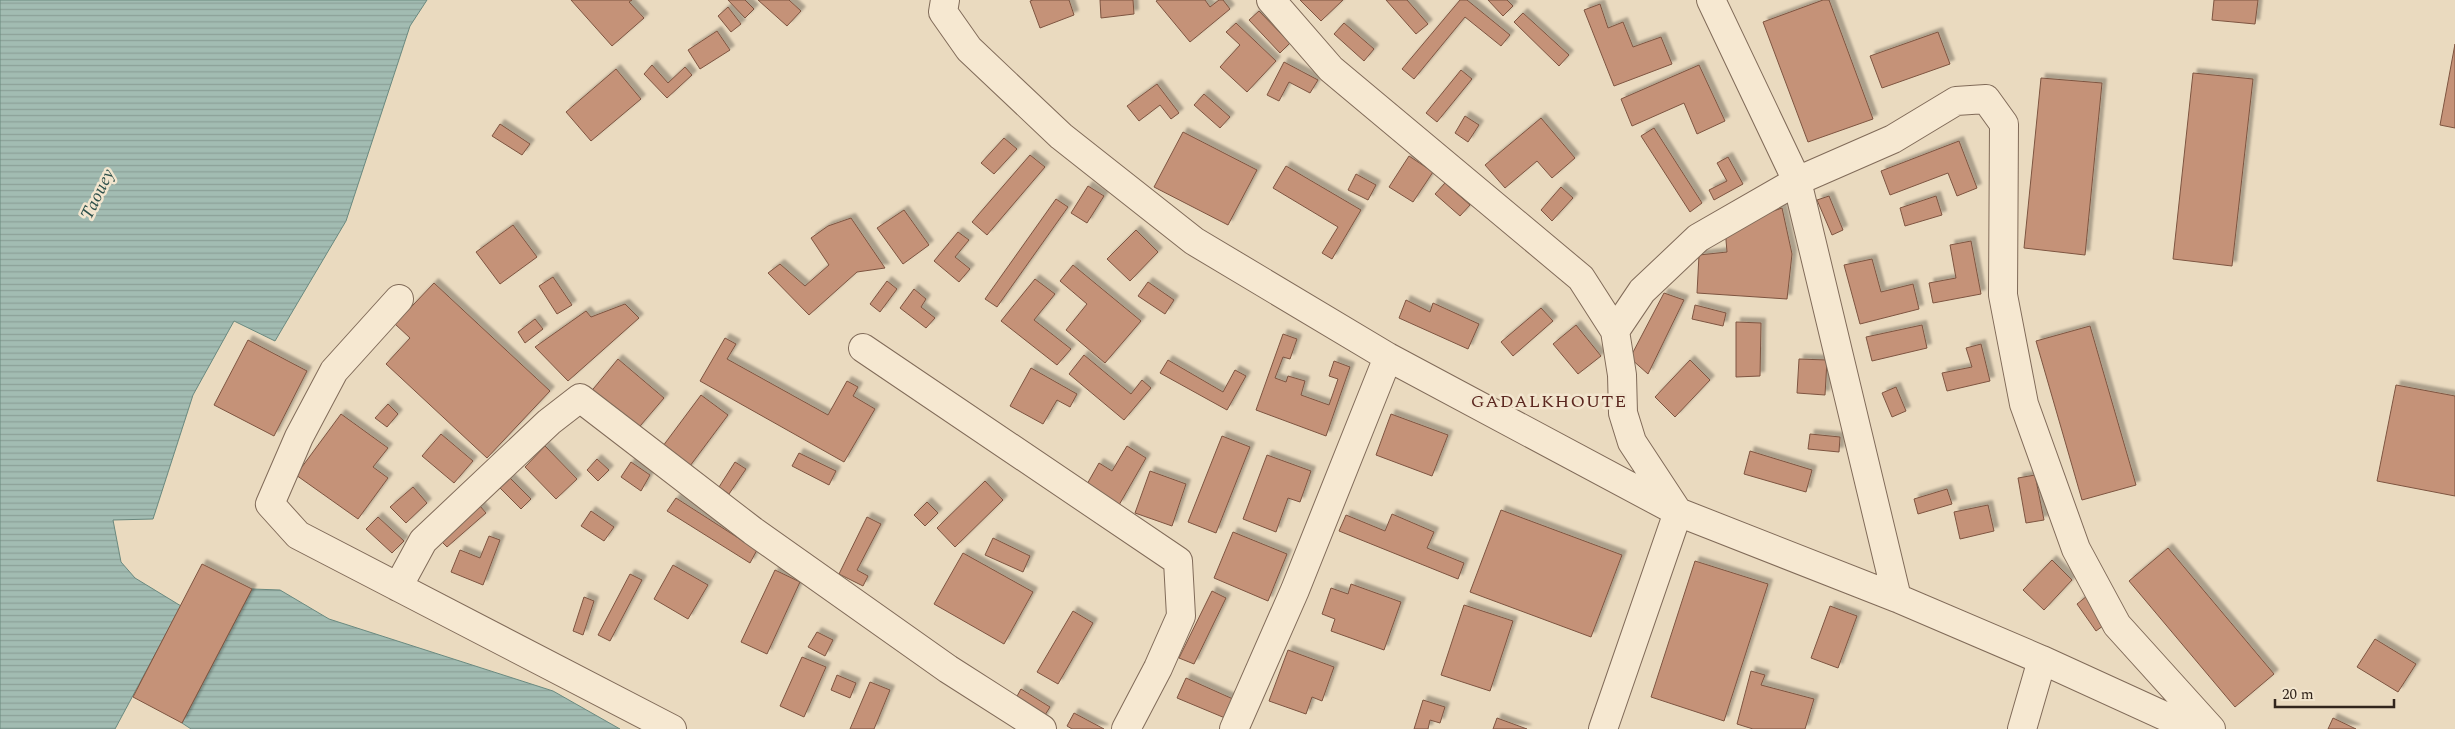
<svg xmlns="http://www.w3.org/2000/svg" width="2455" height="729" font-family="Spectral,serif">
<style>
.water{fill:url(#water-rules);stroke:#6a897f}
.building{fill:#c59278;stroke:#7e5541;filter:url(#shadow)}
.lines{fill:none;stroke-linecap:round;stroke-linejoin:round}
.minor-casing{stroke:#816b59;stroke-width:30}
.minor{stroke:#f6e8d1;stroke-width:28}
.labels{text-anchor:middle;stroke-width:5;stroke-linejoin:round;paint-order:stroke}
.water-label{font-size:18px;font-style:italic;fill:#2d504b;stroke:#f2e5ce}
.neighbourhood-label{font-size:18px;letter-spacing:1px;fill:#5b271f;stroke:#f2e5ce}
</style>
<defs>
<pattern id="water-rules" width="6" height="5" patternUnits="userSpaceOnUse" patternTransform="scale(1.25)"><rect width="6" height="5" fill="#a2bcb2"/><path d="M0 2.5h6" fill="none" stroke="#8ca198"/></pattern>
<filter id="shadow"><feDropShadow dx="4.5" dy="-4.5" stdDeviation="1" flood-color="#0004"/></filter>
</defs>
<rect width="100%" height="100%" fill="#eadabf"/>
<path class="water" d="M0 0H427L410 26 346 221 275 341 234 321 193 395 153 519 113 520 121 562 135 578 181 606 115 729H0Z
M252 589 280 590 329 619 553 691 620 729H191L182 723Z"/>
<path class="building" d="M571 0H632L629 2 644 18 612 46Z
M728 0H745L754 9 745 18Z
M758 0H789L801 11 787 26Z
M1033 0H1069L1074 15 1040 28 1030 1Z
M1100 0H1133L1134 14 1101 18Z
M1158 0H1205L1210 7 1219 0H1223L1230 9 1190 42 1156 1Z
M1300 0H1343L1321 21Z
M1386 0H1407L1428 24 1416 34Z
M1460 0H1467L1510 35 1501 46 1465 17 1414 79 1402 69Z
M1488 0H1507L1513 6 1503 16Z
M1823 0H1829L1873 119 1808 142 1763 22Z
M2214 0H2258L2255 24 2212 20Z
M1600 4 1608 28 1623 22 1633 47 1661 37 1672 64 1614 86 1584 10Z
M728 7 741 24 731 32 718 16Z
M1259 11 1290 43 1280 53 1249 20Z
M1523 13 1569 55 1559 66 1514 22Z
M1236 23 1276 61 1247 92 1220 67 1240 45 1226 32Z
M1344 23 1374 49 1364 61 1334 34Z
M717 31 730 50 700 69 688 50Z
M1938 32 1950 64 1882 88 1870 56Z
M2455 44V128L2440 125Z
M1284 62 1318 80 1310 93 1289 82 1279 101 1267 95Z
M652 65 668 83 685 67 692 75 667 98 644 74Z
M1699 65 1725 121 1697 134 1684 103 1632 126 1621 99Z
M616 69 641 99 591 141 566 112Z
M1461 70 1472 79 1437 122 1426 113Z
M2193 73 2253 79 2232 266 2173 259Z
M2041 78 2102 83 2085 255 2024 248Z
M1157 84 1179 113 1171 119 1160 105 1139 121 1127 106Z
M1204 94 1230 117 1220 128 1194 105Z
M1465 116 1479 125 1468 142 1455 133Z
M1541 118 1575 158 1552 178 1537 161 1505 188 1485 165Z
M500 124 530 144 522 155 492 136Z
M1654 128 1702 203 1690 212 1641 136Z
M1183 132 1257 170 1228 225 1154 187Z
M1004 138 1017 149 994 174 981 163Z
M1959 141 1977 188 1957 196 1948 173 1890 195 1881 171Z
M1030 155 1045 167 987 235 972 222Z
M1409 156 1433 172 1413 202 1389 187Z
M1728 157 1743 184 1714 200 1709 190 1727 181 1717 163Z
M1286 166 1361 210 1332 259 1322 253 1338 227 1273 188Z
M1356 174 1376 185 1368 200 1348 190Z
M1445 183 1470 205 1460 216 1435 194Z
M1088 186 1104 196 1087 223 1071 213Z
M1561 187 1573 198 1552 221 1541 210Z
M1829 196 1843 230 1832 235 1817 200Z
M1936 196 1942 215 1905 226 1900 208Z
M1056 199 1068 207 997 307 985 299Z
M1782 208 1792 254 1787 299 1697 293 1699 255 1727 252 1725 228Z
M904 210 929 245 903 264 877 228Z
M851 218 885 268 857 272 809 315 768 273 780 264 805 286 829 265 811 238 828 226Z
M513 225 537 257 500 284 476 252Z
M1136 230 1158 252 1130 281 1107 259Z
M958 232 969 240 955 257 970 269 959 282 934 261Z
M1971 241 1981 294 1933 303 1929 283 1956 278 1950 245Z
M1872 259 1881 292 1913 284 1919 309 1860 324 1844 265Z
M1073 265 1141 321 1105 363 1066 330 1087 304 1060 281Z
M553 277 572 305 557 314 539 286Z
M1035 279 1055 294 1034 320 1071 349 1057 365 1001 321Z
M887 281 897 289 880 312 870 304Z
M1148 282 1174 300 1165 314 1138 296Z
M434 283 550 391 487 458 386 364 410 338 395 324Z
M914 289 926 299 921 307 935 318 926 328 900 308Z
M1664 293 1684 300 1648 374 1630 358Z
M1406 300 1430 312 1433 303 1479 324 1468 349 1399 318Z
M625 304 639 318 568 381 535 347 586 311 591 317Z
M1695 305 1726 313 1723 326 1692 319Z
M1541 308 1553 321 1513 356 1501 342Z
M535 319 543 329 525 343 518 332Z
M1736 322 1761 323 1760 376 1736 377Z
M1576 325 1601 356 1578 374 1553 344Z
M1922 325 1927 348 1872 361 1866 337Z
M2090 326 2136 485 2082 500 2036 341Z
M1283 334 1297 339 1290 359 1283 357 1275 378 1286 382 1288 376 1305 381 1301 395 1329 405 1338 379 1329 376 1334 361 1350 367 1326 436 1256 410Z
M725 338 736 344 727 359 828 415 847 381 858 387 853 396 875 409 844 462 700 381Z
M248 340 307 371 274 436 214 405Z
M1981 344 1990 381 1947 391 1942 373 1972 367 1966 348Z
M1084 355 1131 394 1142 380 1151 388 1124 420 1069 374Z
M618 359 664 398 635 432 589 394Z
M1799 359 1827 360 1825 395 1797 393Z
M1168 360 1223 392 1235 370 1246 376 1227 410 1160 373Z
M1690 360 1710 380 1675 417 1655 397Z
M1031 368 1077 394 1070 407 1057 400 1043 424 1010 406Z
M2396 385 2455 396V496L2377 481Z
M1896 387 1906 411 1892 417 1882 393Z
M701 395 728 415 687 470 660 450Z
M388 404 398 414 387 427 375 418Z
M341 414 388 448 373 467 388 478 358 519 296 475Z
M1391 414 1448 435 1432 476 1376 455Z
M441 434 473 461 454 483 422 456Z
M1810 434 1840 437 1839 452 1808 449Z
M1222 436 1250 447 1216 533 1188 522Z
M545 446 577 479 556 499 525 467Z
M1127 446 1146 458 1119 505 1086 486 1099 463 1112 471Z
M1750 451 1812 470 1806 492 1744 474Z
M799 453 836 471 829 485 792 466Z
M1267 455 1311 471 1300 502 1288 498 1276 532 1243 519Z
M597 459 609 470 598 481 587 470Z
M631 462 650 475 641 491 621 477Z
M735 462 746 469 729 494 719 487Z
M1150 471 1186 484 1172 526 1135 513Z
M507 475 531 499 521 509 497 485Z
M2035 475 2044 520 2026 523 2018 478Z
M985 481 1003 500 955 547 937 528Z
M413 487 427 503 406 523 390 507Z
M1947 489 1952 504 1918 514 1914 499Z
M676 498 757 550 750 563 667 511Z
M474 499 486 513 447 547 435 535Z
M927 502 938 513 925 526 914 515Z
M1988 505 1994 531 1960 539 1954 512Z
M1501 510 1622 555 1591 637 1470 592Z
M591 511 614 527 604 541 581 526Z
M1392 514 1434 532 1427 548 1464 563 1458 579 1339 531 1346 515 1385 531Z
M378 517 404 541 392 553 366 529Z
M867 517 881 524 857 570 868 576 863 586 839 574Z
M1233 532 1287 554 1268 601 1214 578Z
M489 536 500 540 483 585 451 572 460 550 480 558Z
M993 538 1030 556 1023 572 985 555Z
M2168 548 2274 674 2235 707 2129 581Z
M963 553 1033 592 1004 644 934 604Z
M2052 560 2072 580 2044 610 2023 590Z
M1695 561 1768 584 1724 721 1651 697Z
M202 564 252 589 182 723 133 697Z
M673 565 708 585 688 619 654 599Z
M775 570 800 582 767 654 741 642Z
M630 574 642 580 610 641 598 635Z
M1351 584 1401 602 1384 650 1331 631 1335 619 1322 614 1331 588 1348 594Z
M1212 591 1226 598 1194 664 1179 658Z
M2087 596 2107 623 2096 631 2077 604Z
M584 597 594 601 583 635 573 631Z
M1464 605 1513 621 1490 691 1441 675Z
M1830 606 1857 616 1838 668 1811 658Z
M1073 611 1093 623 1058 684 1037 672Z
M817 632 833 640 825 656 808 647Z
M2375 639 2416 664 2398 692 2357 667Z
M1288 650 1334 667 1322 701 1312 697 1306 714 1269 701Z
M802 657 826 667 804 717 780 706Z
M1751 671 1765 675 1761 685 1814 699 1805 729H1753L1737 724Z
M837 675 856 683 850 698 831 690Z
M1186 678 1233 699 1225 718 1177 698Z
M870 682 890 690 874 729H850Z
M1021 689 1050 707 1040 723 1011 707Z
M1423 700 1445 707 1440 723 1430 720 1428 729H1414Z
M1074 713 1104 729H1072L1067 726Z
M1497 718 1527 729H1493Z
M2333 718 2356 729H2328Z"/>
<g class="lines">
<defs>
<path id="minor" d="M945 0 943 12 969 49 1061 136 1194 241 1388 357 1678 512 1897 598 2042 660 2193 729
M1271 0 1331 69 1581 278 1615 331 1622 375 1623 413 1632 442 1678 512 1603 729
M1711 0 1797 181 1897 598
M399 299 334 371 299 437 270 504 298 535 672 729
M1615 331 1642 291 1698 238 1797 181 1893 139 1956 101 1986 99 2004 124 2003 295 2024 404 2076 549 2117 625 2211 729
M863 348 1178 561 1181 616 1158 668 1126 729
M398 587 423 541 549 422 580 398 753 531 948 669 1042 729
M1234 729 1295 590 1388 357
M2022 729 2042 660"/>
</defs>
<use href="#minor" class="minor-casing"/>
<use href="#minor" class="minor"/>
</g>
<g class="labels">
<g class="water-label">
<text transform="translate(97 194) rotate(-64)" y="6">Taouey</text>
</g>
<g class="neighbourhood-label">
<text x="1549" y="407">GADALKHOUTE</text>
</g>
</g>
<path d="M2275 699v8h119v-8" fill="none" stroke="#32251c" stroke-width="2.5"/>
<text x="2282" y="699" font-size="15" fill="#32251c" stroke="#f2e5ce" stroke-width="4" paint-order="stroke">20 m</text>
</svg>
